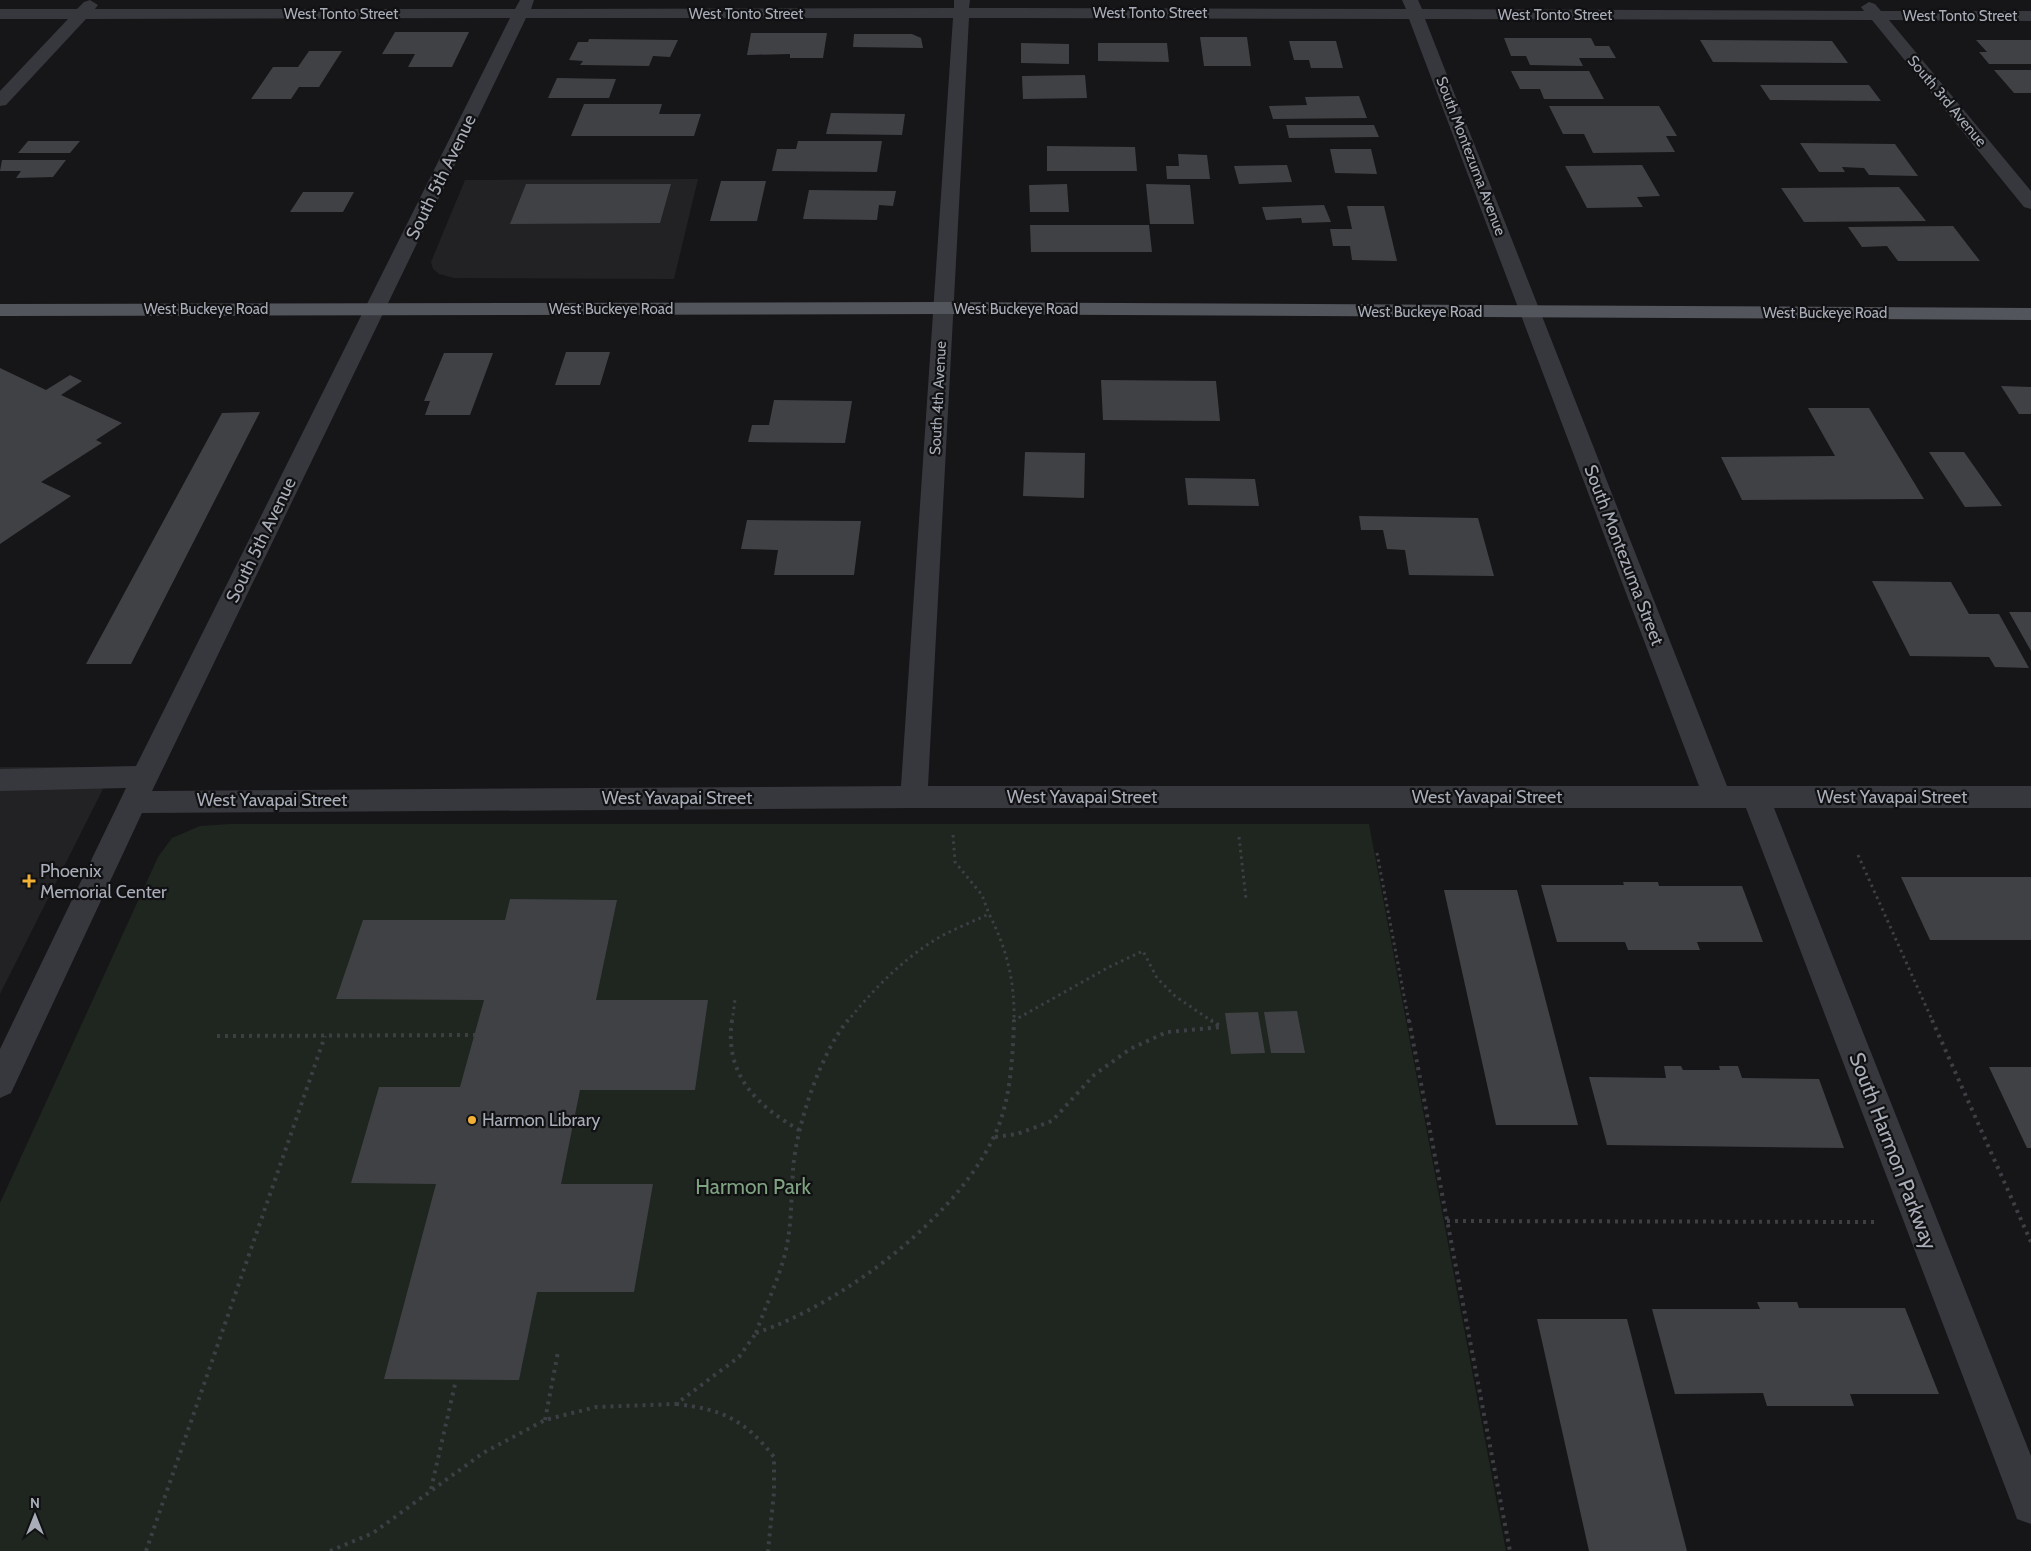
<svg xmlns="http://www.w3.org/2000/svg" width="2031" height="1551" font-family="Cabin,sans-serif">
<style>
.built{fill:#222225}
.green{fill:#1e261f}
.building{fill:#404145}
.lines{fill:none;stroke-linecap:round;stroke-linejoin:round}
.path-far1{stroke:#3d3f44;stroke-width:3;stroke-dasharray:2.5 4;stroke-linecap:butt}
.path{stroke:#3d3f44;stroke-width:4;stroke-dasharray:3 5;stroke-linecap:butt}
.minor{fill:#37383d;fill-rule:evenodd}
.major{fill:#53555c;fill-rule:evenodd}
.poi-dot{fill:#f2b134;stroke:#111113;stroke-width:2}
.labels{text-anchor:middle;stroke-width:4.5;stroke-linejoin:round;paint-order:stroke}
.far-street-label{font-size:15px;fill:#a8adb8;stroke:#111113}
.street-label{font-size:18px;fill:#a8adb8;stroke:#111113}
.poi-label{font-size:18px;fill:#a8adb8;stroke:#111113;text-anchor:start}
.near-street-label{font-size:21px;fill:#a8adb8;stroke:#111113}
.near-park-label{font-size:21px;fill:#7fa381;stroke:#111113}
</style>
<rect width="100%" height="100%" fill="#161618"/>
<path class="built" d="M698 179 674 279 454 278 439 274 433 269 431 262 465 180Z
M0 767H114L0 994Z"/>
<path class="green" d="M230 824H1369L1506 1551H0V1203L158 857 172 838 200 826Z"/>
<path class="building" d="M395 32H469L452 67H408L415 54H382Z
M751 33H827L823 58H790V54L747 55Z
M854 34H912L921 38 923 48 853 47Z
M1200 37H1247L1251 66H1204Z
M1504 38H1591L1595 46H1609L1616 58H1579L1583 66 1530 65 1526 56H1511Z
M589 39 678 40 670 57 653 56 649 66 580 65 583 61 569 60 578 42H588Z
M1700 40 1832 41 1848 63 1713 62Z
M1976 40H2031V64H1989L1979 52H1987Z
M1289 41H1336L1343 68H1311L1309 60H1294Z
M1021 43 1069 44V64L1021 63Z
M1098 43H1167L1169 62 1098 61Z
M309 51H342L319 87H299L291 99H251L273 67H298Z
M1994 70H2031V93H2014Z
M1511 71H1589L1604 99H1544L1540 89H1520Z
M1085 75 1087 98 1023 99 1022 76Z
M557 78 616 79 609 98H548Z
M1760 85H1869L1881 101 1770 100Z
M1359 96 1367 118 1273 119 1269 106 1307 105 1305 97Z
M584 104H662L659 114H701L694 136H571Z
M1549 106H1659L1677 136H1666L1675 152 1593 153 1584 134H1563Z
M831 113 905 114 902 135 826 134Z
M1286 125H1374L1379 137 1289 138Z
M28 141H80L70 153H18Z
M798 141H882L877 172 772 171 777 149H796Z
M1800 143 1895 144 1918 176 1869 175 1864 168 1842 167 1845 172H1819Z
M1047 146 1135 147 1137 171H1047Z
M1330 149H1371L1377 174 1335 173Z
M1178 154 1207 155 1210 179H1167L1166 166H1179Z
M2 160H66L53 177 16 178 21 171H0Z
M1287 165 1292 182 1239 184 1234 166Z
M1642 165 1660 196 1637 197 1643 207 1587 208 1565 166Z
M721 181H766L757 221H710Z
M526 184H671L660 223 510 224Z
M1067 184 1069 212H1030L1029 185Z
M1146 184 1190 185 1194 224H1150Z
M1899 187 1926 221 1804 222 1781 188Z
M809 190 896 191 893 206 879 205 877 220 803 219Z
M303 192H354L343 212H290Z
M1324 205 1331 222 1302 223 1301 218 1266 220 1262 207Z
M1347 206H1384L1397 261 1352 260 1350 246H1333L1330 229H1352Z
M1030 225H1149L1152 252H1031Z
M1953 226 1980 261H1898L1887 246 1862 247 1848 227Z
M566 352H610L600 385H555Z
M444 353H493L470 415H425L430 401H424Z
M0 368 46 390 70 375 82 381 61 395 122 423 96 440 102 443 41 482 71 496 0 544Z
M1101 380 1216 381 1220 421 1103 420Z
M2001 386 2031 387V414H2019Z
M774 400 852 401 845 443 748 442 752 425H769Z
M1808 408H1869L1924 499 1742 500 1721 457 1835 456Z
M260 412 131 664H86L222 413Z
M1025 452 1085 453 1084 498 1023 496Z
M1929 452H1964L2002 506 1965 507Z
M1185 478 1255 479 1259 506 1188 505Z
M1359 516 1478 518 1494 576 1409 575 1405 550 1387 549 1383 530H1361Z
M747 520 861 521 854 575H774L778 550 741 549Z
M1872 581 1951 582 1969 614H1999L2029 668 1995 667 1989 657 1910 656Z
M2009 612H2031V651Z
M1901 877H2031V940H1930Z
M1623 882H1658L1659 886H1742L1763 942H1697L1700 950H1628L1625 942H1557L1541 885H1624Z
M1444 890H1517L1578 1125H1496Z
M510 899 617 900 596 1000H708L695 1090H580L561 1184H653L634 1292H537L519 1380 384 1379 436 1184 351 1183 379 1087H460L484 1000 336 999 363 920H505Z
M1297 1011 1305 1053H1271L1264 1012Z
M1258 1012 1265 1053 1231 1054 1225 1013Z
M1664 1066H1681L1683 1070H1720L1719 1066H1738L1742 1078 1819 1079 1844 1148 1607 1145 1589 1077 1666 1078Z
M1989 1067H2031V1148H2027Z
M1757 1302H1797L1799 1308H1905L1939 1394H1850L1854 1406H1767L1763 1393 1675 1394 1652 1309H1760Z
M1537 1319H1627L1687 1551H1589Z"/>
<g class="lines">
<path class="path-far1" d="M953 835 955 862 982 895 989 914
M1239 837 1246 899
M1377 853 1409 1022
M1858 855 1933 1022
M1013 1021 1109 967 1143 951 1157 978 1175 996 1213 1022
M732 1022 735 1000
M847 1022C870 993 899 963 930 943 948 931 970 923 989 914 1007 949 1015 982 1014 1022"/>
<path class="path" d="M732 1020C724 1075 757 1106 801 1131
M1409 1020 1510 1551
M1932 1020 2031 1242
M217 1036 475 1035
M995 1137 1017 1134 1052 1121 1094 1075 1130 1049 1167 1032 1221 1027 1211 1020
M1447 1221 1874 1222
M756 1333C765 1307 778 1281 785 1254 792 1226 791 1198 793 1170 796 1127 820 1054 848 1020
M756 1333C843 1304 968 1211 1000 1122 1011 1091 1013 1053 1014 1020
M676 1404C722 1409 745 1420 774 1457V1492L768 1551
M545 1420 558 1352
M431 1489 456 1380
M146 1551 325 1036
M330 1551 373 1533 483 1453 545 1420 596 1407 676 1404 739 1357 756 1333"/>
<path class="minor" d="M90 0 98 5 95 9H515L520 0H534L531 9 954 8V0H970L969 8 1406 9 1402 0H1418L1422 9 1864 11 1861 7 1869 2 1875 4 1881 11H2031V21L1889 20 2031 191V209L2024 207 1872 20 1425 19 1727 786H2031V808H1774L2031 1456V1524L2017 1519 2012 1505 1746 808H914L142 813 11 1093 0 1098V1049L126 788 0 791V769L136 766 510 18 86 19 6 105 0 106V91L68 19H0V9H77L84 2ZM526 18H953L901 786 152 791ZM969 18 1409 19 1699 786H928Z"/>
<path class="major" d="M943 302 2031 308V320L943 314 0 316V304Z"/>
</g>
<g class="poi-dot">
<path d="M26.5 873.5h5v5h5v5h-5v5h-5v-5h-5v-5h5z"/>
<circle cx="472" cy="1120" r="5"/>
</g>
<g class="labels">
<g class="far-street-label">
<text x="1150" y="18">West Tonto Street</text>
<text x="341" y="19">West Tonto Street</text>
<text x="746" y="19">West Tonto Street</text>
<text x="1555" y="20">West Tonto Street</text>
<text x="1960" y="21">West Tonto Street</text>
<text transform="translate(1947 101) rotate(50)" y="5">South 3rd Avenue</text>
<text transform="translate(1471 156) rotate(69)" y="5">South Montezuma Avenue</text>
<text x="206" y="314">West Buckeye Road</text>
<text x="611" y="314">West Buckeye Road</text>
<text x="1016" y="314">West Buckeye Road</text>
<text x="1420" y="317">West Buckeye Road</text>
<text x="1825" y="318">West Buckeye Road</text>
<text transform="translate(938 398) rotate(-87)" y="5">South 4th Avenue</text>
</g>
<g class="street-label">
<text transform="translate(441 177) rotate(-64)" y="6">South 5th Avenue</text>
<text transform="translate(261 540) rotate(-64)" y="6">South 5th Avenue</text>
<text transform="translate(1624 555) rotate(69)" y="6">South Montezuma Street</text>
<text x="1082" y="803">West Yavapai Street</text>
<text x="1487" y="803">West Yavapai Street</text>
<text x="1892" y="803">West Yavapai Street</text>
<text x="677" y="804">West Yavapai Street</text>
<text x="272" y="806">West Yavapai Street</text>
</g>
<g class="poi-label">
<text x="40" y="877">Phoenix<tspan x="40" dy="21">Memorial Center</tspan></text>
<text x="482" y="1126">Harmon Library</text>
</g>
<g class="near-street-label">
<text transform="translate(1893 1151) rotate(69)" y="7">South Harmon Parkway</text>
</g>
<g class="near-park-label">
<text x="753" y="1194">Harmon Park</text>
</g>
</g>
<g transform="translate(35 1516)" stroke="#111113" stroke-width="4" paint-order="stroke">
<path d="M0-4L9 19L0 12L-9 19Z" fill="#a8adb8"/>
<text y="-8" font-size="14" font-weight="bold" text-anchor="middle" fill="#a8adb8">N</text>
</g>
</svg>
